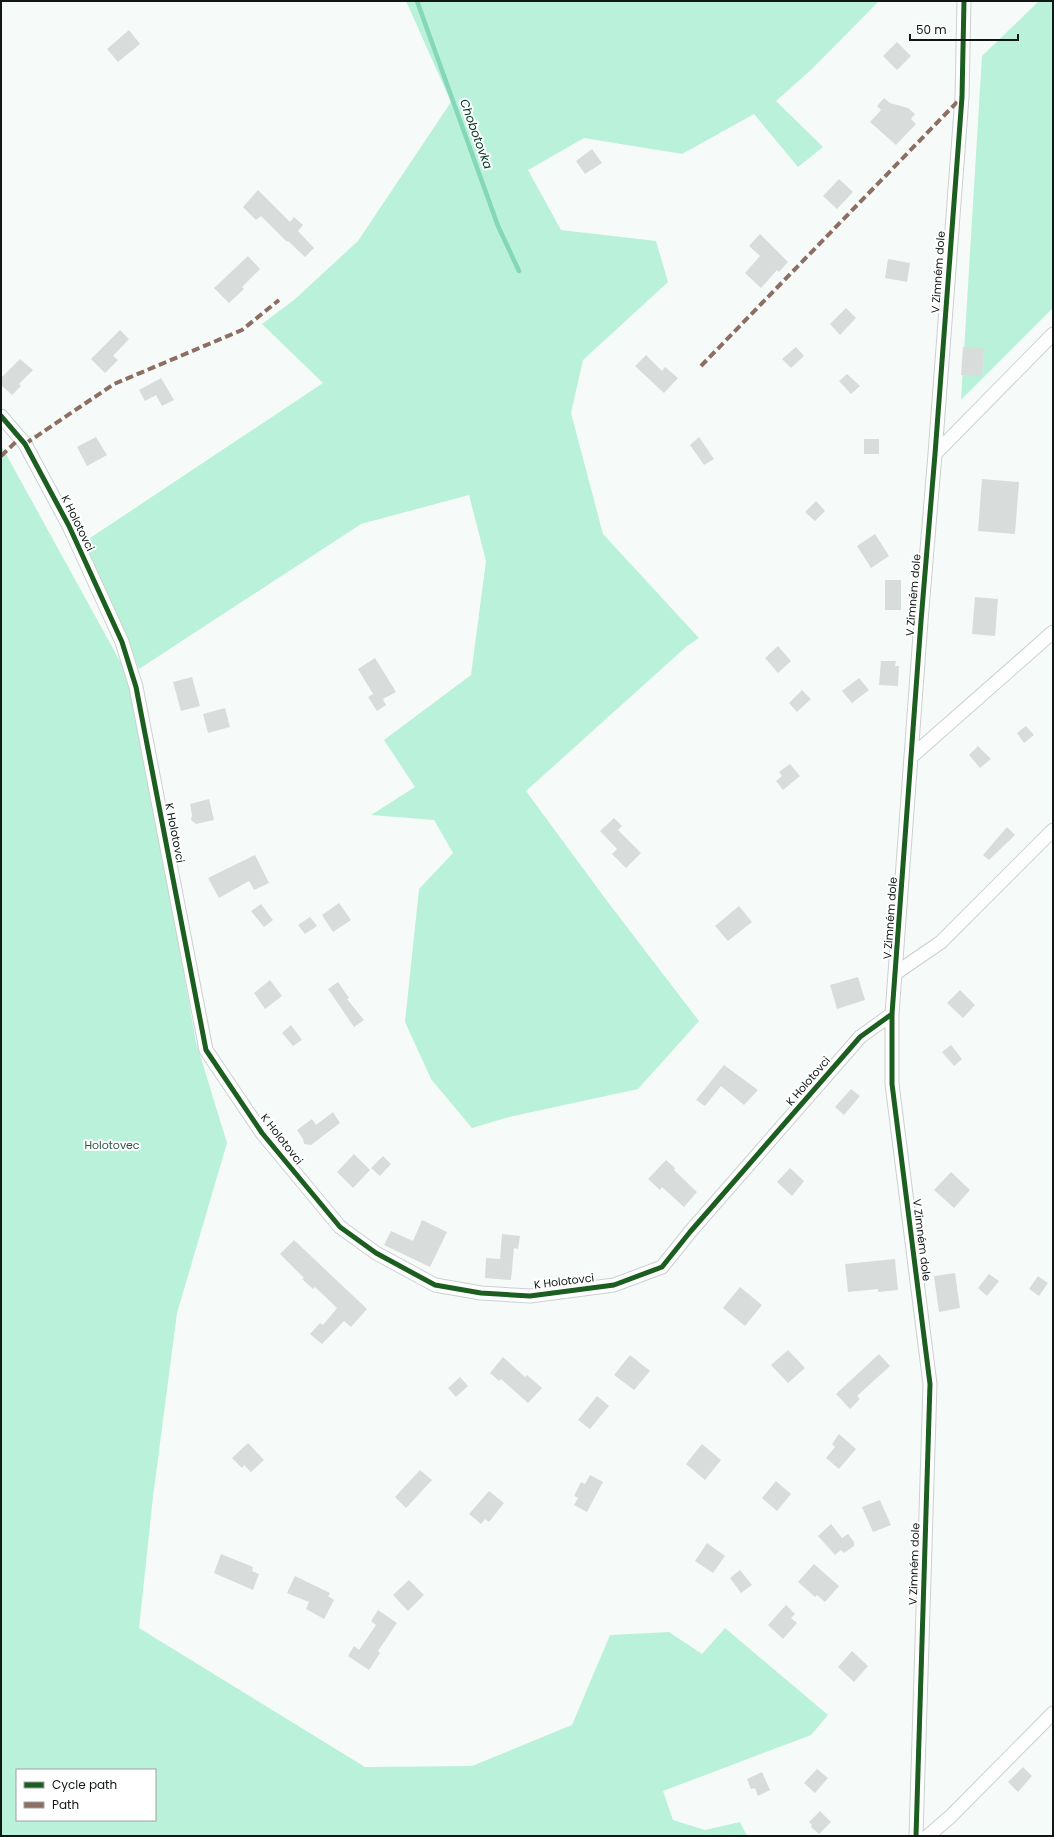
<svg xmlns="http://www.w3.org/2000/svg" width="1054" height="1837" font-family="Poppins,sans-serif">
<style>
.green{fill:#baf1da;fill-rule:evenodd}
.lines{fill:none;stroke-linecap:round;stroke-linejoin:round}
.stream{stroke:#84d7b9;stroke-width:4.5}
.building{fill:#d8dddb}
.street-casing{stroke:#cbd1ce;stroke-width:15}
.street{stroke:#fefefe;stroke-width:13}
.quiet{stroke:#8d6e63;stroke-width:4;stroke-dasharray:8 4;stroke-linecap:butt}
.cycleway-casing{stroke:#fff;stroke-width:8}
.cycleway{stroke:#1b5e20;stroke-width:5}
.labels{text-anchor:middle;stroke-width:4;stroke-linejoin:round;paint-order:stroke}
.street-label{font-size:11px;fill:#101714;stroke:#fff}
.park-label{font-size:11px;fill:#2a5a47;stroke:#fff}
.water-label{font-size:12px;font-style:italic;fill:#013726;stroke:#fff}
</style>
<rect width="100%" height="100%" fill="#f6fbf9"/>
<path class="green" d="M406 1H879L812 69 776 101 823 147 798 167 754 114 682 154 584 138 528 170 561 230 656 241 668 282 583 360 571 413 603 534 699 638 687 646 526 791 607 901 699 1021 638 1089 509 1117 472 1128 431 1079 405 1022 419 889 453 853 434 820 371 815 415 787 384 740 471 675 486 561 469 495 361 524 139 669 81 544 323 383 262 324 294 300 358 241 451 102Z
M1039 1H1053V308L961 400 982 56Z
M1 445 132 683 196 1042 227 1143 177 1313 153 1497 139 1628 365 1767 472 1766 572 1725 610 1635 669 1632 702 1654 725 1628 828 1715 811 1735 663 1791 673 1820 705 1830 740 1822 747 1836H1ZM17 1770H155V1820H17Z"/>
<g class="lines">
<path class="stream" d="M417 1 498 226 519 271"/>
</g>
<path class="building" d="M129 30 140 44 118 62 107 49Z
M897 42 911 56 897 70 883 56Z
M884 98 890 103 908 108 915 114 911 119 916 124 896 145 870 122 881 110 877 106Z
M592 149 602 163 585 174 576 161Z
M839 179 853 192 837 209 823 196Z
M258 190 290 222 294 217 303 225 298 231 314 248 305 257 288 241 287 242 261 216 256 220 243 207Z
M760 234 788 262 779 272 777 270 761 288 745 273 760 256 749 246Z
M248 256 260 269 242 287 244 289 229 303 214 288Z
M888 259 910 263 907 282 885 278Z
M846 308 856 318 840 335 830 324Z
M120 330 129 339 113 356 118 360 105 373 91 359Z
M796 347 804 356 791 368 782 359Z
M963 347 984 348 982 376 961 375Z
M646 355 662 371 665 367 678 378 664 393 635 366Z
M20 359 33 370 19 384 21 386 12 395 1 385V378Z
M847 374 860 386 851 394 839 381Z
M161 378 174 400 162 406 156 395 145 401 139 390Z
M96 437 107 455 87 466 77 447Z
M699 437 714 459 704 465 690 445Z
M864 439H879V454H864Z
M982 479 1019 482 1015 534 978 531Z
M816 501 825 511 815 521 805 512Z
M875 534 889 556 871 568 857 546Z
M885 580H901V610H885Z
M975 597 998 599 995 636 972 634Z
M778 646 791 661 778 673 765 658Z
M375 658 396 692 383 699 386 705 377 711 368 697 373 694 358 669Z
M881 661H896L895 666H899L898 686 879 685Z
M192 677 200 706 181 711 173 682Z
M859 678 869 690 852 703 842 691Z
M802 690 811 699 797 712 789 703Z
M225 708 230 727 208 733 203 714Z
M1026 726 1034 735 1024 743 1017 733Z
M978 746 991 759 980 768 969 755Z
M790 764 800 776 783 790 776 781 782 776 779 772Z
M209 799 214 820 196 824 191 820 192 815 190 804Z
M614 818 622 826 618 830 641 853 626 868 612 854 617 849 600 831Z
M1007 827 1015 835 989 860 983 855Z
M255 855 269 883 254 890 249 881 219 898 208 878Z
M339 903 351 920 333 932 322 915Z
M261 904 273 920 264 927 251 911Z
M739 906 752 922 728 941 715 926Z
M310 917 317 926 305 934 298 925Z
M858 977 865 1000 837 1009 830 985Z
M270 980 282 996 265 1009 254 993Z
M338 982 349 998 347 999 364 1020 354 1027 328 989Z
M960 990 975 1005 963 1018 947 1003Z
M291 1025 302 1040 293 1046 282 1033Z
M951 1045 962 1059 954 1066 942 1052Z
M724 1065 758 1090 744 1105 721 1086 705 1106 696 1100Z
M851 1089 860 1096 844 1115 835 1107Z
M333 1112 340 1123 311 1145 304 1144 303 1139 297 1130 312 1119 316 1125Z
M354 1154 370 1170 353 1188 337 1172Z
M383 1156 391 1164 380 1176 371 1168Z
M666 1160 675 1168 674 1170 697 1192 684 1207 662 1187 660 1190 648 1179Z
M790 1168 804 1181 792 1196 777 1182Z
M951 1172 970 1190 954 1208 934 1190Z
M422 1220 447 1232 430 1267 384 1245 391 1231 413 1241Z
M502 1234 520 1236 518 1249 514 1248 511 1280 485 1278 486 1258 500 1259Z
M294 1240 367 1309 351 1327 344 1321 322 1344 310 1334 320 1323 323 1325 337 1308 315 1287 313 1289 302 1279 304 1278 280 1254Z
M895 1259 898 1290 878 1292V1289L848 1292 845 1264Z
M955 1273 960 1308 939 1312 934 1276Z
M989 1274 999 1281 987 1296 978 1288Z
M1038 1276 1048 1283 1039 1296 1029 1289Z
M740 1287 762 1305 745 1326 723 1308Z
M788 1350 805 1368 788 1383 771 1365Z
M879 1354 890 1366 857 1396 860 1399 850 1409 836 1394Z
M630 1355 650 1371 634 1390 614 1375Z
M503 1357 525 1377 527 1375 542 1388 528 1403 501 1379 499 1381 490 1373Z
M460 1377 468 1386 456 1397 448 1388Z
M597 1396 609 1406 590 1429 578 1420Z
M839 1434 856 1449 839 1469 826 1458 835 1447 832 1444Z
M248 1443 264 1460 251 1472 244 1465 242 1468 232 1458Z
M702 1444 721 1460 705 1480 686 1464Z
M420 1470 432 1480 406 1508 395 1497Z
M590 1475 603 1482 587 1512 574 1505 578 1498 574 1496 581 1482 585 1484Z
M776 1481 791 1494 777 1511 762 1498Z
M489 1491 504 1503 489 1522 485 1519 481 1524 469 1514Z
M880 1500 891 1525 873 1532 862 1507Z
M831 1524 842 1538 848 1534 854 1542V1546L844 1553 841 1550 835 1555 818 1536Z
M707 1543 725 1556 713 1573 695 1561Z
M221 1554 253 1567 252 1571 259 1574 253 1590 214 1573Z
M814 1564 839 1586 825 1602 817 1595 815 1597 798 1582Z
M740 1570 752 1585 741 1593 730 1578Z
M295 1576 330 1593 328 1596 334 1600 324 1619 306 1609 309 1602 287 1593Z
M409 1580 424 1595 408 1611 393 1595Z
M786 1605 795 1614 791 1618 797 1623 783 1639 768 1625Z
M378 1610 397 1623 378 1651 380 1653 369 1670 348 1656 354 1646 359 1650 376 1625 371 1621Z
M852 1651 868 1666 854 1682 838 1667Z
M1023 1767 1032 1776 1018 1792 1008 1782Z
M817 1769 828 1778 815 1793 804 1783Z
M762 1772 770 1790 758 1796 755 1788 751 1789 747 1779Z
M820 1811 831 1822 819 1834 811 1827 812 1825 809 1822Z"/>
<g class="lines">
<defs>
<path id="street" d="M1 416 25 444 69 526 122 642 136 687 206 1050 262 1133 340 1227 376 1253 435 1285 481 1293 530 1296 614 1285 662 1267 690 1232 860 1037 892 1014
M935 454 1053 334
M911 757 1053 632
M896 973 941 942 1053 830
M916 1836 930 1384 892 1084V1014L921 621 935 454 962 97 964 1
M928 1836 951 1816 1053 1713"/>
</defs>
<use href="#street" class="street-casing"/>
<use href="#street" class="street"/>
<path class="quiet" d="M701 366 962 97
M25 444 114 384 242 330 279 300
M1 456 20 438"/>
<defs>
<path id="cycleway" d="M1 416 25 444 69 526 122 642 136 687 206 1050 262 1133 340 1227 376 1253 435 1285 481 1293 530 1296 614 1285 662 1267 690 1232 860 1037 892 1014
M916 1836 930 1384 892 1084V1014L921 621 935 454 962 97 964 1"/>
</defs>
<use href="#cycleway" class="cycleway-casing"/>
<use href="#cycleway" class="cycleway"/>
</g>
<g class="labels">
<g class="street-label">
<text transform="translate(938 272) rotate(-86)" y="4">V Zimném dole</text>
<text transform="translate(78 523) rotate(64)" y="4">K Holotovci</text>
<text transform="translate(913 595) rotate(-85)" y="4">V Zimném dole</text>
<text transform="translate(175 833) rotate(79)" y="4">K Holotovci</text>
<text transform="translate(890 918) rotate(-86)" y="4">V Zimném dole</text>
<text transform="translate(808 1081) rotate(-49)" y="4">K Holotovci</text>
<text transform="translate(282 1139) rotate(52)" y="4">K Holotovci</text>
<text transform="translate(922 1240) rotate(83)" y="4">V Zimném dole</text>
<text transform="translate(564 1281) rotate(-7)" y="4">K Holotovci</text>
<text transform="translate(914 1564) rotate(-88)" y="4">V Zimném dole</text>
</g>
<g class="park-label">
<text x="112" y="1149">Holotovec</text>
</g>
<g class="water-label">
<text transform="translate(476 134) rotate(70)" y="4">Chobotovka</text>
</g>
</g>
<rect width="1054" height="1837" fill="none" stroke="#101714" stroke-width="4"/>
<rect x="16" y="1769" width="140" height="52" fill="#ffffff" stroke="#9fa2a1"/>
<rect x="24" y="1782" width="20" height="6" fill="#1b5e20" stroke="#9fa2a1"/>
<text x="52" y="1789" font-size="12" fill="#101714">Cycle path</text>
<rect x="24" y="1802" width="20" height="6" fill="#8d6e63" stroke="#9fa2a1"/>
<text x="52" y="1809" font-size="12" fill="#101714">Path</text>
<path d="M910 34v6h108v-6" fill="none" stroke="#101714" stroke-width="2"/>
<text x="916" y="34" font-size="12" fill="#101714" stroke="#ffffff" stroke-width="3" paint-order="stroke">50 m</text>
</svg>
